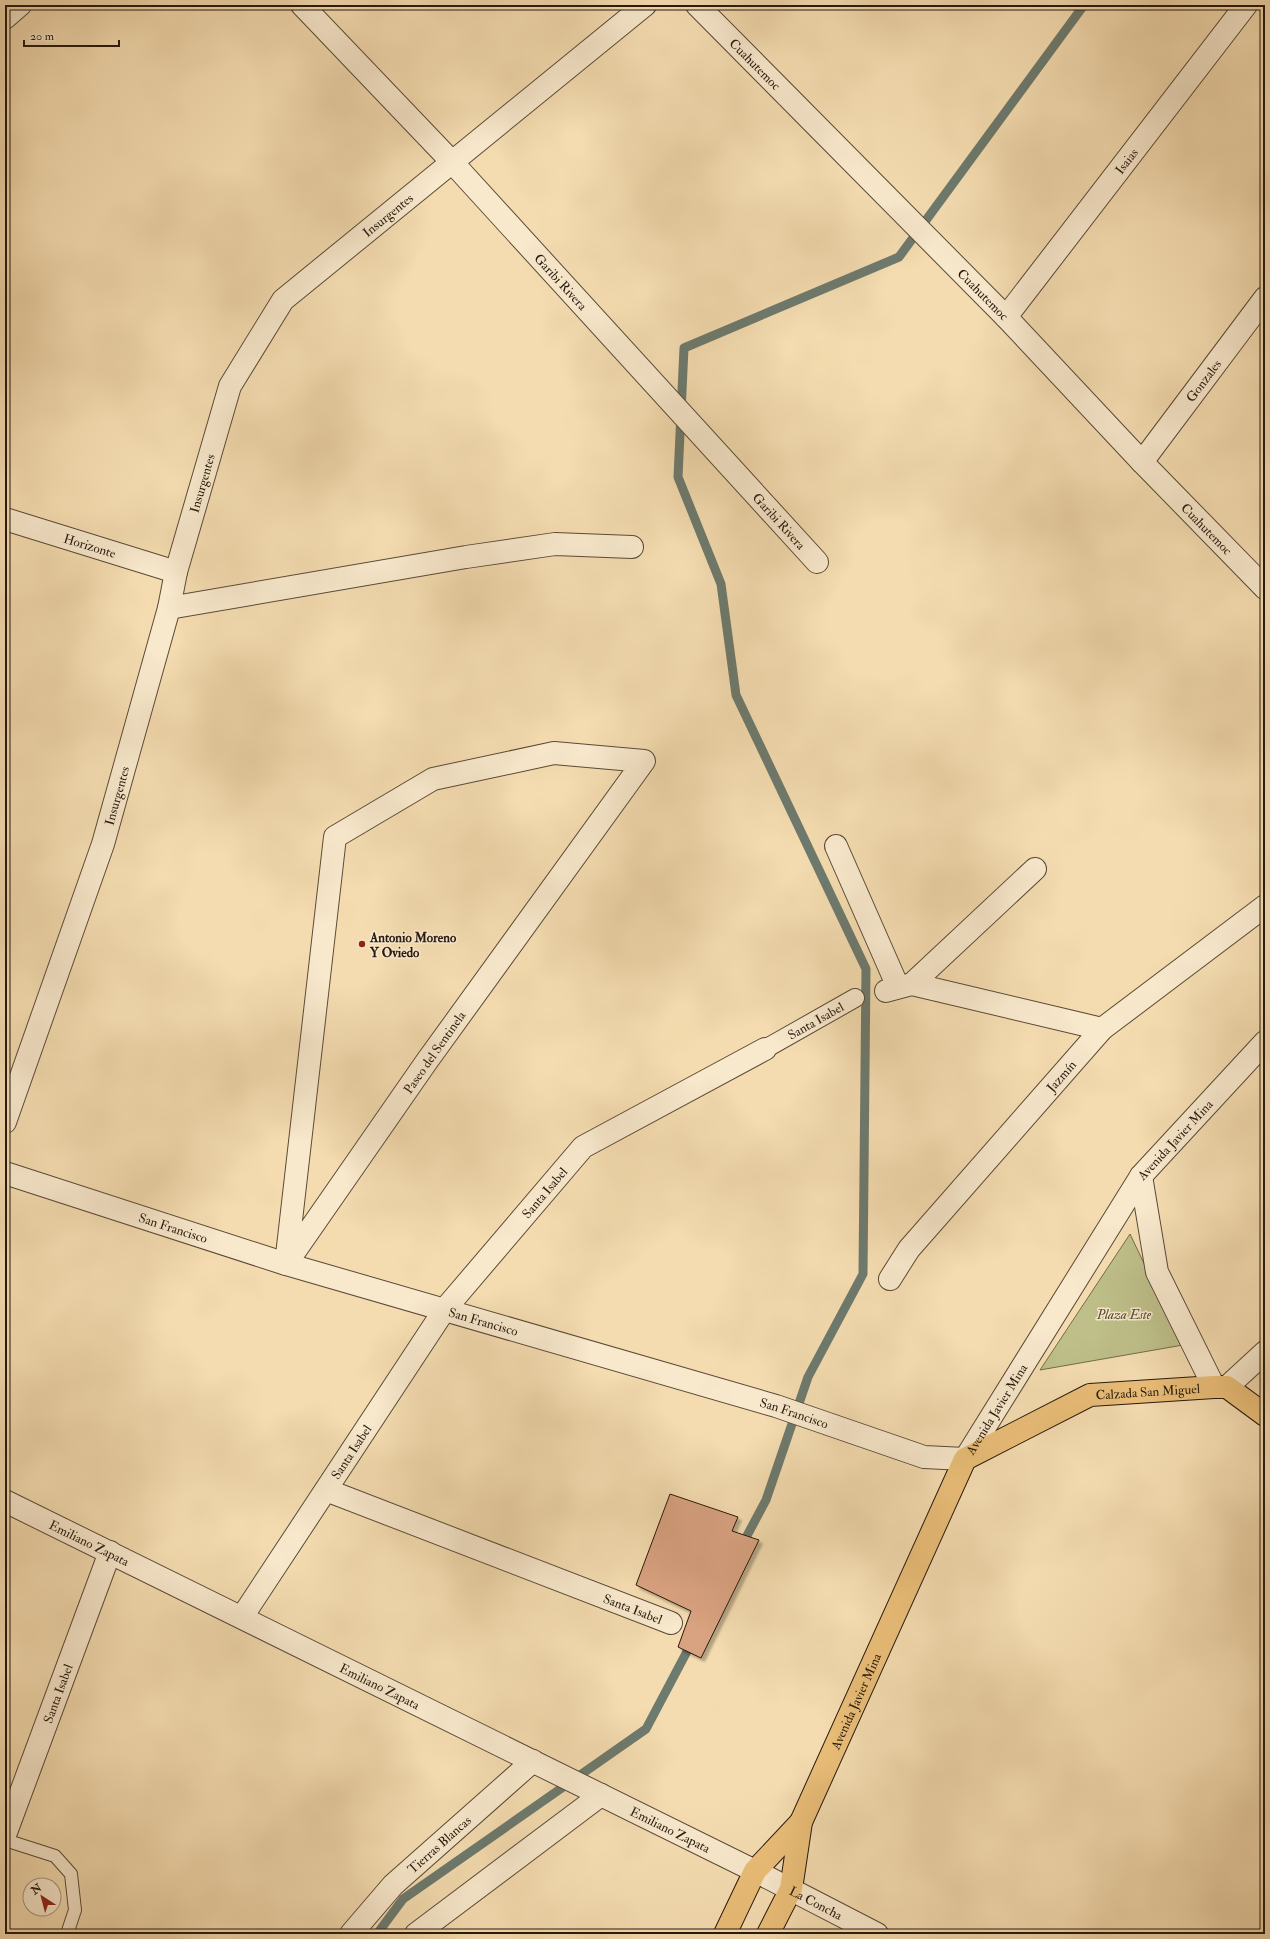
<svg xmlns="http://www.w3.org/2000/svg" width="1270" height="1939" font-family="'IM FELL Double Pica',serif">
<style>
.green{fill:#bebf89;stroke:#726c4b}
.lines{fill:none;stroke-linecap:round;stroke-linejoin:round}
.stream{stroke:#6d7a6e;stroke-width:9}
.building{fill:#d9a281;stroke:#27190d;filter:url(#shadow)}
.service-casing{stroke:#5a4a36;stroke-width:14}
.pedestrian-casing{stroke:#5a4a36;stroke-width:20}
.minor-casing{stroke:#5a4a36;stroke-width:24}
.tertiary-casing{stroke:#5a4a36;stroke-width:24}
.primary-casing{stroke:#27190d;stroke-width:24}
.service{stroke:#f8e8cc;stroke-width:12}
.pedestrian{stroke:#f8e8cc;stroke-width:18}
.minor{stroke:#f8e8cc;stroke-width:22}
.tertiary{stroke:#f8e8cc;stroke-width:22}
.primary{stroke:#eabe78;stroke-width:22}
.poi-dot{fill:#8f2418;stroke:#f8e8cc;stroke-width:1.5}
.labels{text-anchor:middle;stroke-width:3;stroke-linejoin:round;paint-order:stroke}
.street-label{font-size:13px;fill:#27190d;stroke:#f8e8cc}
.poi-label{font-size:13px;font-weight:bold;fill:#27190d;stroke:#f8e8cc;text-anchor:start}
.park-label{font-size:13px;font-style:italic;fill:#544b32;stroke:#f8e8cc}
</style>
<defs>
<filter id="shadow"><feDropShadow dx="3.5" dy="3.5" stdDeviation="1" flood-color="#0004"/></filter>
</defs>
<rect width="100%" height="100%" fill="#f4dcb0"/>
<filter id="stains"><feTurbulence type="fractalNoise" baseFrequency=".005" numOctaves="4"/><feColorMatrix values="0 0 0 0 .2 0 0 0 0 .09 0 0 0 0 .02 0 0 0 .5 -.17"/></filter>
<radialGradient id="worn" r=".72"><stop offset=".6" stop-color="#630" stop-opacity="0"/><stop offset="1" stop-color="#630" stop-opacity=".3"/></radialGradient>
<path class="green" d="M1130 1234 1183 1345 1040 1370Z"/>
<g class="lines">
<path class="stream" d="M741 1547 766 1500 808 1377 863 1274 866 969 736 695 721 584 678 477 684 348 899 257 1084 5
M377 1934 403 1899 646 1729 692 1642"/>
</g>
<path class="building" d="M670 1494 738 1517 732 1531 759 1540 701 1658 678 1647 691 1611 636 1585Z"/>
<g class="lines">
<defs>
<path id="service" d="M5 1840 55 1856 71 1874 75 1910 67 1934"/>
<g id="pedestrian">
<path id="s1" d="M765 1049 855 998"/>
</g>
<g id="minor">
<path id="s2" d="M302 5 452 162 817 562"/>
<path id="s3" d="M697 5 1006 317 1142 462 1265 588"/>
<path d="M5 18 20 5"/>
<path id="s4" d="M1006 317 1246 5"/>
<path id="s5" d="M1142 462 1265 298"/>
<path id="s6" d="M5 519 176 572"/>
<path d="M169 608 466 557 555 544 632 547"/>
<path d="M554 753 644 761 427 1061 286 1264 335 837 433 779Z"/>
<path d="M836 846 898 987"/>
<path d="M912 984 1035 869"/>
<path d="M886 991 912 984 1102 1029"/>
<path id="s7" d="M5 1122 103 844 169 608 176 572 230 386 283 300 645 5"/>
<path id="s8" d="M5 1173 286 1264 776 1406 924 1457 965 1459"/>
<path id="s9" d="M890 1279 909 1249 1102 1029 1265 906"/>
<path d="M1227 1387 1265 1352"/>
<path id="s10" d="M326 1490 671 1623"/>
<path id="s11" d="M5 1501 755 1871 877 1934"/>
<path id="s12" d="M242 1617 445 1309 583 1147 765 1049"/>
<path id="s13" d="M5 1835 110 1552"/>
<path id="s14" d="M351 1934 393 1885 533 1761"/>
<path d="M416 1934 601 1795"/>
</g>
<g id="tertiary">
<path d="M1141 1176 1157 1272 1214 1387"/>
<path id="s15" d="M965 1459 1141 1176 1265 1042"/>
</g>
<g id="primary">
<path d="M725 1934 755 1871 801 1822"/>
<path id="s16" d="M768 1934 791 1889 801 1822 965 1459 1090 1395 1214 1387H1227L1265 1415"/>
</g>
</defs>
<use href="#service" class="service-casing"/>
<use href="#pedestrian" class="pedestrian-casing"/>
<use href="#minor" class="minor-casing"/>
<use href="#tertiary" class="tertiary-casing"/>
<use href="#primary" class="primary-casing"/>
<use href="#service" class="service"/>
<use href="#pedestrian" class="pedestrian"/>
<use href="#minor" class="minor"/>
<use href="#tertiary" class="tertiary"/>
<use href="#primary" class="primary"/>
</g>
<circle class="poi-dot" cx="362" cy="944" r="4"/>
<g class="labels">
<g class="street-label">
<text dy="5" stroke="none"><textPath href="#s3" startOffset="83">Cuahutemoc</textPath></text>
<text dy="5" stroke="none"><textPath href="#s4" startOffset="197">Isaias</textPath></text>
<text dy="5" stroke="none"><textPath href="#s7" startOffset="1006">Insurgentes</textPath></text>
<text dy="5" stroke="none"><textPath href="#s2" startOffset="379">Garibi Rivera</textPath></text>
<text dy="5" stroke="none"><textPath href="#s3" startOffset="407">Cuahutemoc</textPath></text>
<text dy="5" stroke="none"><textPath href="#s5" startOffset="102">Gonzales</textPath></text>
<text dy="5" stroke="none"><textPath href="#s7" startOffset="669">Insurgentes</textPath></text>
<text dy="5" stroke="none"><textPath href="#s2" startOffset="703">Garibi Rivera</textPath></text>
<text dy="5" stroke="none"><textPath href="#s3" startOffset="731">Cuahutemoc</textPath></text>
<text dy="5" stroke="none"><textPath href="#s6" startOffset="89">Horizonte</textPath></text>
<text dy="5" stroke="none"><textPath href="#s7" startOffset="345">Insurgentes</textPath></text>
<text dy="5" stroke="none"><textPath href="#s1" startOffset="58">Santa Isabel</textPath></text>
<text transform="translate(434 1052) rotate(-55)" y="5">Paseo del Sentinela</text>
<text dy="5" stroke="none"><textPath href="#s9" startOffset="266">Jazmín</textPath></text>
<text dy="5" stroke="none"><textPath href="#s15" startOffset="383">Avenida Javier Mina</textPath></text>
<text dy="5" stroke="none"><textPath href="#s12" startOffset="522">Santa Isabel</textPath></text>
<text dy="5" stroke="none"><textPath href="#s8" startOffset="177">San Francisco</textPath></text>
<text dy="5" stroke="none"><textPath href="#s8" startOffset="501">San Francisco</textPath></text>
<text dy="5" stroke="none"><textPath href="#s16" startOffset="715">Calzada San Miguel</textPath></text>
<text dy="5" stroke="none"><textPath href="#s15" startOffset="59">Avenida Javier Mina</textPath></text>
<text dy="5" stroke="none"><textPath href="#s8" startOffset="825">San Francisco</textPath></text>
<text dy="5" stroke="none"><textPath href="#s12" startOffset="198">Santa Isabel</textPath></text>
<text dy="5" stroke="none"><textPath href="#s11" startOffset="94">Emiliano Zapata</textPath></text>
<text dy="5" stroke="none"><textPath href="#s10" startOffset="329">Santa Isabel</textPath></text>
<text dy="5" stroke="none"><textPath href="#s11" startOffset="418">Emiliano Zapata</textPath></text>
<text dy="5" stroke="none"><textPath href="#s13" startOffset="151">Santa Isabel</textPath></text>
<text dy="5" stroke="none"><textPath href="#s16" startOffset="251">Avenida Javier Mina</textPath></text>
<text dy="5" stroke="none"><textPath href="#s11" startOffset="742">Emiliano Zapata</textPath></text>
<text dy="5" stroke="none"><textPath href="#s14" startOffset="126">Tierras Blancas</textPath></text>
<text dy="5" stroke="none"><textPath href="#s11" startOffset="905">La Concha</textPath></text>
</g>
<g class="poi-label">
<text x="370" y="942">Antonio Moreno<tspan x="370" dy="15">Y Oviedo</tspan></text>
</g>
<g class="park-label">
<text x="1124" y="1319">Plaza Este</text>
</g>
</g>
<rect width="1270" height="1939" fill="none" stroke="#f4dcb0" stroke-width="20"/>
<rect x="6" y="6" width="1258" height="1927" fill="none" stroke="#27190d" stroke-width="2"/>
<rect x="10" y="10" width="1250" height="1919" fill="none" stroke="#27190d"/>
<g transform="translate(42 1897) rotate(324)"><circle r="19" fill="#f8e8cc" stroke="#a49580"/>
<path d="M0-3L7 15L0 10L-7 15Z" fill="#8f2418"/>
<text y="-6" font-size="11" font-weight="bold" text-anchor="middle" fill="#27190d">N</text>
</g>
<path d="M24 40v6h95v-6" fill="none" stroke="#27190d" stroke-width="2"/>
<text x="30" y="40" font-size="12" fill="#27190d" stroke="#f8e8cc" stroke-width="3" paint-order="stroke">20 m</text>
<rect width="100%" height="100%" filter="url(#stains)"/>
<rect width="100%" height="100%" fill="url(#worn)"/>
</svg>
